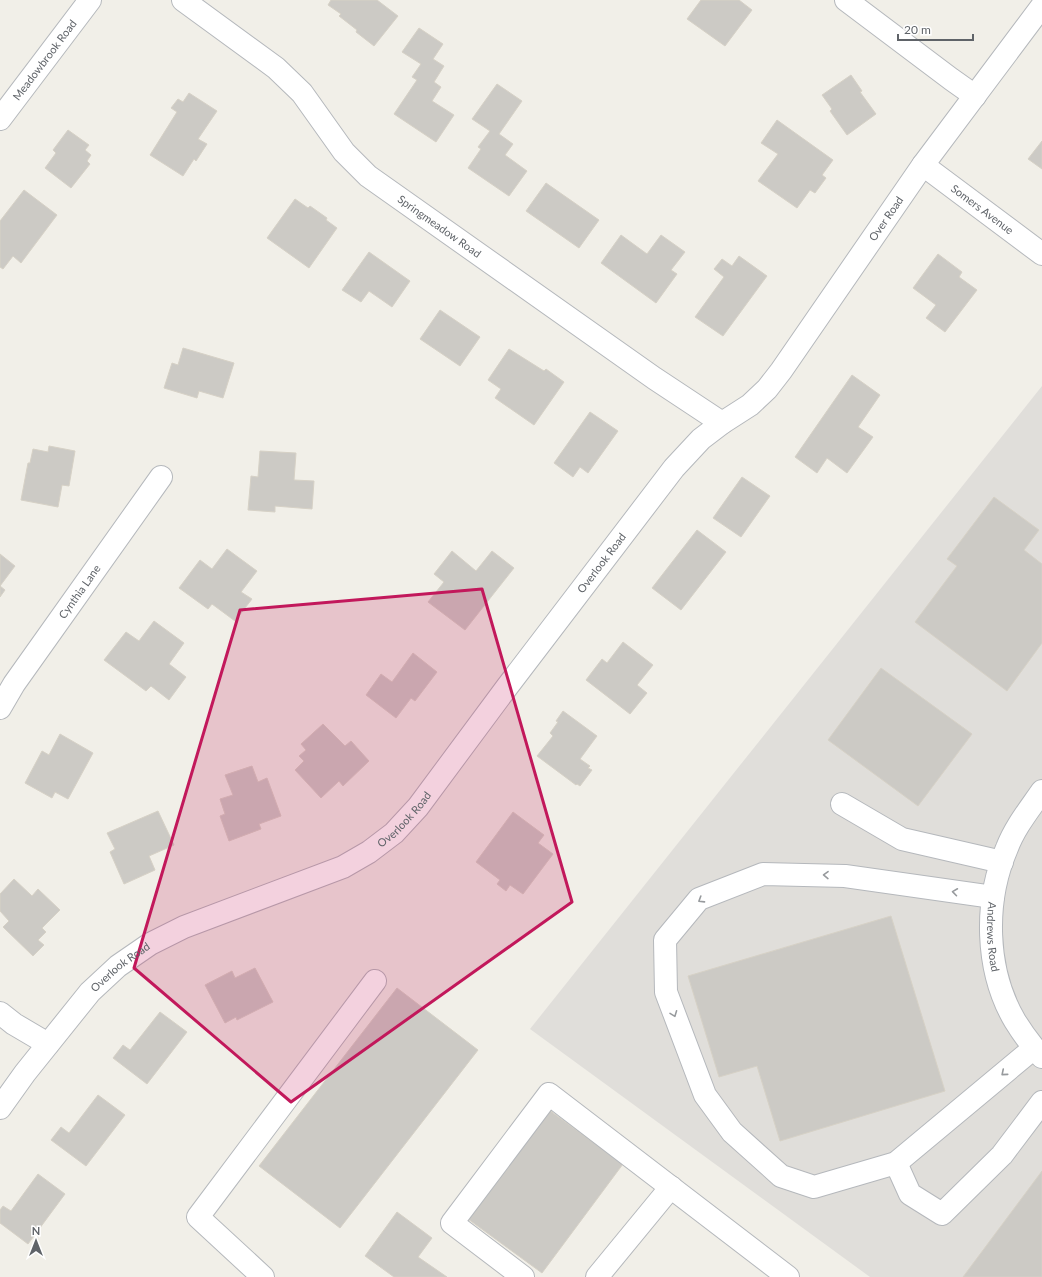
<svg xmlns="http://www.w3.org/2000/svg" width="1042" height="1277" font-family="Lato,sans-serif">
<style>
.industrial{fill:#e0deda}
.building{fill:#cccac5;stroke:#d6d1c6}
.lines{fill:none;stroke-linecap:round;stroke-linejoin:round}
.minor-casing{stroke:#b5b8bc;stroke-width:24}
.minor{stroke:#fff;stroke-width:22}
.oneway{stroke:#979a9d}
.marked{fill:#c2185b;fill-opacity:0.2;stroke:#c2185b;stroke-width:3;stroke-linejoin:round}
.labels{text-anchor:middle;stroke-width:3;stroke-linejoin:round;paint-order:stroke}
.street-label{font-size:11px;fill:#5f6368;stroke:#fff}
</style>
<rect width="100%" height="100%" fill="#f1efe8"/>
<path class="industrial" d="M1042 386V1277H870L530 1029Z"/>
<path class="building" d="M331 0H377L398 16 374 46 356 32 357 30 339 16 341 14 328 5Z
M701 0H739L752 10 725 46 687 19Z
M419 28 443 44 433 59 444 66 434 82 441 87 432 101 454 115 436 142 394 114 417 80 412 77 421 64 402 52Z
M851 75 862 91 860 92 876 114 847 135 830 111 832 109 822 95Z
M497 84 522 101 499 134 513 144 505 155 527 171 509 196 468 168 481 149 478 147 490 131 472 119Z
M189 93 217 111 198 139 207 144 196 161 194 159 183 176 150 155 177 112 171 108 178 99 183 102Z
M777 120 833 160 822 175 826 178 815 193 810 190 797 208 758 181 778 154 761 143Z
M68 130 89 145 85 150 91 155 87 161 90 164 71 188 45 168 56 153 53 150Z
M1042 141V169L1028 159Z
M546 183 599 220 579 248 526 211Z
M24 190 57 215 21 263 13 256 3 269 0 267V221Z
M295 199 308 208 310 206 327 218 326 220 337 228 309 268 267 238Z
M621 235 647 254 661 235 685 252 671 270 677 274 656 303 601 263Z
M369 252 410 281 392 307 369 291 361 302 342 290Z
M938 254 962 272 959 277 977 290 945 332 926 318 936 305 913 288Z
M739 256 767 276 723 336 695 317 724 277 714 269 722 259 732 266Z
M440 310 480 337 460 366 420 339Z
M183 348 234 363 223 398 199 391 197 398 164 388 172 363 178 365Z
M509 349 544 371 546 369 564 382 534 425 495 398 501 389 488 380Z
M852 375 880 395 858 427 873 437 847 473 827 458 817 473 795 457Z
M590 412 618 431 588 473 580 467 573 477 554 463Z
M49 446 75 451 69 486 62 485 58 507 21 500 28 463H30L33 449 48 452Z
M260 451 296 453 294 480 314 481 312 509 275 506V512L248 510 251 476 258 477Z
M742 477 770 496 741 537 713 518Z
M994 497 1039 530 1024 550 1042 564V643L1007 691 915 622 957 566 947 559Z
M697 530 726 552 681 610 652 588Z
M227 549 257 571 241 592 252 599 235 621 212 604 208 609 179 588 200 560 212 569Z
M452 551 476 571 492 551 514 568 465 630 428 602 444 582 434 574Z
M0 554 15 566 0 586Z
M0 586 5 590 0 597Z
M154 621 184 643 169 664 186 677 169 700 151 686 146 691 104 660 126 632 139 641Z
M623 642 653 665 637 685 647 693 630 714 586 680 602 659 607 663Z
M413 653 437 672 415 701 411 698 396 718 366 695 381 674 392 682Z
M881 668 972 734 918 806 828 740Z
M563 711 597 736 580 759 590 766 588 768 592 770 580 786 577 784 576 785 537 756 553 736 550 733 558 722 556 721Z
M323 724 345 746 351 741 369 761 343 786 339 781 321 798 295 770 304 761 299 756 306 750 301 744Z
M60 734 93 753 68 799 55 792 52 798 25 783 42 751 49 755Z
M252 766 258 782 267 778 281 816 259 824 261 829 229 841 220 816 225 814 220 799 233 795 225 775Z
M158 811 174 845 149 856 155 870 124 884 110 852 115 849 107 833Z
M513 812 544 835 538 843 553 854 523 894 510 885 506 891 497 884 500 880 476 862Z
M14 879 32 896 38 889 60 910 42 928 46 932 38 940 44 945 33 956 3 927 9 921 0 911V894Z
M891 916 945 1091 780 1141 757 1066 719 1077 688 976Z
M255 968 273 1002 237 1020 236 1017 225 1023 205 985 232 971 235 978Z
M397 988 478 1050 340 1228 259 1166Z
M160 1012 187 1032 147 1084 113 1058 123 1045 130 1050Z
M98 1095 125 1115 86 1166 51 1140 61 1127 69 1133Z
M549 1110 623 1164 542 1273 468 1219Z
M1042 1171V1277H963Z
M38 1174 65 1194 28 1244 0 1223V1210L3 1206 11 1211Z
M397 1212 432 1238 418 1257 447 1277H394L365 1256Z"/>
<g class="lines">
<defs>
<g id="minor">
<path id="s1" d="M183 0 276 68 302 93 344 152 368 176 654 378 722 423"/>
<path d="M846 0 951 79 975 96"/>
<path id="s2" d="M0 119 90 0"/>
<path id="s3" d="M923 165 1042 254"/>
<path id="s4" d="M0 708 14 684 161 477"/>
<path id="s5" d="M1042 791C1029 810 1015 827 1007 848 984 901 985 970 1015 1021 1023 1034 1032 1046 1042 1057"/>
<path d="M842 804 902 839 1002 862"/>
<path d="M993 897 845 876 763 874 699 899 665 940 666 992 705 1095 732 1132 781 1176 814 1187 896 1163 1034 1048"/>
<path d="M0 1013 14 1024 48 1044"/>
<path id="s6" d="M0 1108 25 1073 90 992 118 966 150 944 184 927 343 867 369 852 394 833 418 807 507 687 674 468 701 439 722 423 750 405 767 389 781 371 923 165 1042 6"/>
<path d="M896 1163 910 1194 942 1214 1002 1155 1042 1102"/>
<path d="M263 1277 198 1217 375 981"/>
<path d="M523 1277 452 1223 549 1094 788 1277"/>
<path d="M597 1277 671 1187"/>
</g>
</defs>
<use href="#minor" class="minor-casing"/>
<use href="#minor" class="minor"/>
</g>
<defs><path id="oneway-chevron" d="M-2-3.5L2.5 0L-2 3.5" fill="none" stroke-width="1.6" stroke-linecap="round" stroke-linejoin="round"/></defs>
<g class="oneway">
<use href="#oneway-chevron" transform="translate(826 875) rotate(-179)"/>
<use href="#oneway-chevron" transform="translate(955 892) rotate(-172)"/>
<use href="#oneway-chevron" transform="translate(701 900) rotate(148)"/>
<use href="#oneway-chevron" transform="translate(674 1014) rotate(69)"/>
<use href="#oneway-chevron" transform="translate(1004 1073) rotate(140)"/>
</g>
<path class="marked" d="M482 589 572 902 291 1102 134 968 240 610Z"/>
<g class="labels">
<g class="street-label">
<text dy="4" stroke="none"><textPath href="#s2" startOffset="74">Meadowbrook Road</textPath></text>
<text dy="4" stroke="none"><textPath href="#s3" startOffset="74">Somers Avenue</textPath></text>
<text dy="4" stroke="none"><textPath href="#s6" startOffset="1284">Over Road</textPath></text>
<text dy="4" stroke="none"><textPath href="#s1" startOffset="345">Springmeadow Road</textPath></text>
<text dy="4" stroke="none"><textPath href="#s6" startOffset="834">Overlook Road</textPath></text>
<text dy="4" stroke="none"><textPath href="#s4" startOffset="141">Cynthia Lane</textPath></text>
<text dy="4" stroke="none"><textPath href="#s6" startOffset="510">Overlook Road</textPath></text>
<text dy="4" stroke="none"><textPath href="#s5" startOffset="158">Andrews Road</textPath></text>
<text dy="4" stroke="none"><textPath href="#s6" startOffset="186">Overlook Road</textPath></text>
</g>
</g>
<g transform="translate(36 1241)" stroke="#ffffff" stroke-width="3" paint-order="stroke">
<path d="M0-3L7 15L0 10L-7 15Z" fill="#5f6368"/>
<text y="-6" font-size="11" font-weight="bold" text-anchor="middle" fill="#5f6368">N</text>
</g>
<path d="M898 34v6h75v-6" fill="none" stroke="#5f6368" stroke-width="2"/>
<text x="904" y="34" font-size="12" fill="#5f6368" stroke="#ffffff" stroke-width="3" paint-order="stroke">20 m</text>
</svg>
